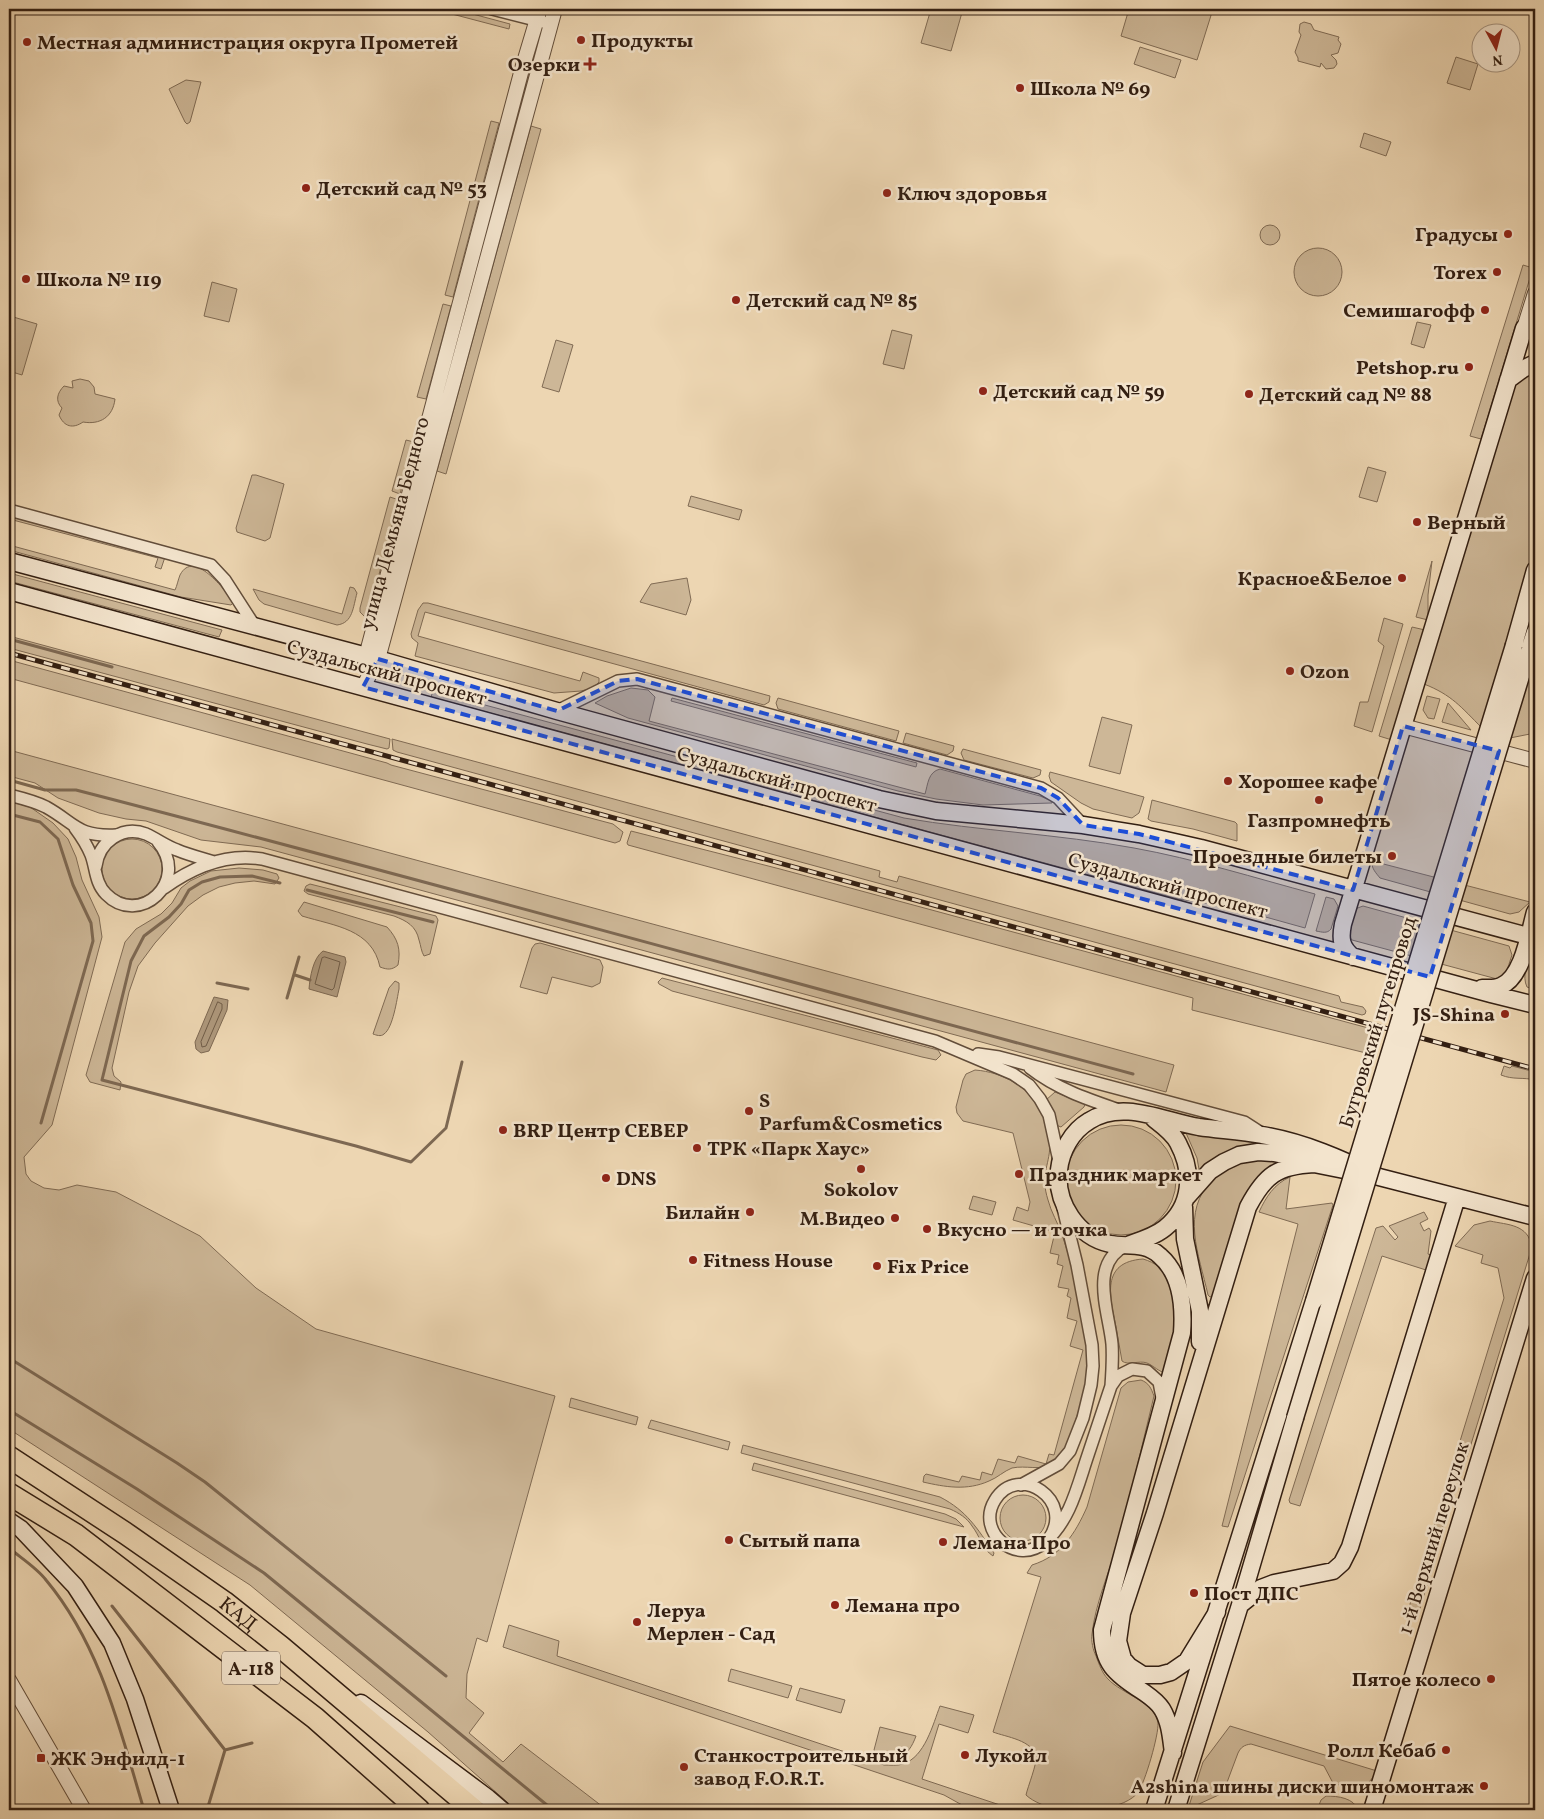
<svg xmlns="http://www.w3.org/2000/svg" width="1544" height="1819" font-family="Vollkorn,serif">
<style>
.green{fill:#cdb797;stroke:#806b54}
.water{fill:#ae987c;stroke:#7d6852}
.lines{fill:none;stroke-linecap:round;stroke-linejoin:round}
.shore{stroke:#705c47;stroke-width:1}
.stream{stroke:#7d6852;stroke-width:3}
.minor-casing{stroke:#624d3a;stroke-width:14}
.tertiary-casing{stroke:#624d3a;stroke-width:16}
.secondary-casing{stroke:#331f12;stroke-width:19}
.motorway-casing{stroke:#331f12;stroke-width:24}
.minor{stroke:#f3e4cd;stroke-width:11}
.tertiary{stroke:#f3e4cd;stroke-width:14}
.secondary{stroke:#f3e4cd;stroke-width:16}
.motorway{stroke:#edd6b2;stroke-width:21}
.rail-casing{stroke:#331f12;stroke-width:5}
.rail{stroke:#f3e4cd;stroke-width:3;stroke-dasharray:9;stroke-linecap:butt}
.secondary-bridge-casing{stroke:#331f12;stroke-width:19;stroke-linecap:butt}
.secondary-bridge{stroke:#f3e4cd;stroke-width:16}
.marked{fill:#1d4ed8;fill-opacity:0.2;stroke:#1d4ed8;stroke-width:4;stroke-dasharray:10 6;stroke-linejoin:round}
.poi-dot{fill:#8f2418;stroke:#f3e4cd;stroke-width:2}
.labels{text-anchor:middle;stroke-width:5;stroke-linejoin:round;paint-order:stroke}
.shield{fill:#f3e4cd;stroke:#6d5a4a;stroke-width:1}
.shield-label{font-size:19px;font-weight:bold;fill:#331f12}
.poi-label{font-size:20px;font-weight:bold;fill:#331f12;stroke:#f3e4cd;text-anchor:start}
.street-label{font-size:20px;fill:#331f12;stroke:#f3e4cd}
</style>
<rect width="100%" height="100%" fill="#edd6b2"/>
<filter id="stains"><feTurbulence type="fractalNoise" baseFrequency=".004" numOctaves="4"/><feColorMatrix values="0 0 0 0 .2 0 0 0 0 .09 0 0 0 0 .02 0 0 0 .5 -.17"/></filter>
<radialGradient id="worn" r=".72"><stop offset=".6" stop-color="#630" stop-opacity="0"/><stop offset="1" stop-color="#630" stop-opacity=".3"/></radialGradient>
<path class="green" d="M433 9H454L510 24 509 29Z
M931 9H963L951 51 921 43Z
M1129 9H1213L1197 60 1121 36Z
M1304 22 1311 24 1314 30 1339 37 1338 40 1341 44 1338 53 1331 55 1336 60 1337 64 1334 68 1326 69 1321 63 1320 67 1298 61V58L1295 52 1301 35 1299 32 1300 24Z
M1140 47 1181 60 1175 78 1134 64Z
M1456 57 1478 64 1470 90 1447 83Z
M186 80 201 82 190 122 187 124 185 122 169 89Z
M491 121 499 123 453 297 445 295Z
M531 126 541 129 446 474 437 471Z
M1364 133 1391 142 1386 156 1360 147Z
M1260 235a10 10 0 1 1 20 0a10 10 0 1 1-20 0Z
M1294 272a24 24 0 1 1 48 0a24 24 0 1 1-48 0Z
M1523 265 1533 268 1481 439 1470 436Z
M212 282 237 289 229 322 204 316Z
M443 304 451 306 426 399 417 397Z
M10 316 37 324 22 375 9 371V321Z
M1417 322 1431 325 1424 348 1411 344Z
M892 330 912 335 904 369 883 364Z
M556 340 573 345 559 392 542 387Z
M1535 368V542L1506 648 1482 728C1461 707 1452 695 1424 684L1514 389 1517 382Z
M80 379 89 381 94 387 95 394 115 399C113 417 100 425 83 422 73 429 64 427 59 415L62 408C55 401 57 393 64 386L73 388 72 381Z
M406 440 414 442 400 494 392 491Z
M1368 467 1386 472 1377 502 1359 497Z
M252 475H256L284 484 270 538 265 541 237 532 236 528Z
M691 496 742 510 739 520 688 506Z
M390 497 399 500 367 619 360 612V608Z
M9 516 165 557 161 569 155 567 158 558 9 519Z
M9 545 175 590C177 586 178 580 180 575 194 548 225 591 234 602L231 605 181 597 9 550Z
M1432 561 1428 595V620L1416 617Z
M9 573 222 630 219 637 9 581Z
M687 578 691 600 686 615 640 602 651 584Z
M350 587 354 588 357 593C353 607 353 623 337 625L264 604 259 600 253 589 342 614Z
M423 603H428L770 696 769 702 764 705 425 612 418 636 580 681 583 672 599 678V682L593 688 581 691 554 693 415 656 418 643 412 638 411 634 418 610Z
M1384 618 1403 624 1372 732 1354 726 1360 702H1368L1384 646 1378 641Z
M1412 627 1425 630 1392 740 1379 736Z
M9 636 390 739 389 748 387 749 367 744 9 648Z
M1535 653V733L1510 738Z
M9 660 387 763 391 765 613 824 623 832 620 841 615 843 9 678Z
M631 688 648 690 655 697 649 721 925 794C928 784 928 772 940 769L1040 796 1052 801V803L983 805 936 799 898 791 628 718 595 703 607 696Z
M433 691 904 818C980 831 1058 834 1134 848 1195 859 1255 878 1315 894L1305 928 1226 906 1178 899 431 697Z
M1427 696 1440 699 1434 719 1428 718 1423 710Z
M672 698 917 763 916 767 671 701Z
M778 698 899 731 896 741 778 709 776 703Z
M1448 703 1471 730 1442 722Z
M1102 717 1132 725 1120 774 1089 766Z
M906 733 954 746 953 751 947 755 903 743Z
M392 739 880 871 879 877 897 882 899 876 1339 996 1341 1002 1363 1007 1366 1011 1365 1014 1362 1015 397 752 393 750Z
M963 749 1041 770 1040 775 1033 778 964 760 961 753Z
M9 750 1174 1065 1166 1092 261 847 201 840 146 821 126 819 99 813 58 798 35 783 9 776Z
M1050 772 1144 797 1139 813 1132 818 1093 809 1081 803 1051 782 1049 776Z
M1152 800 1235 822 1237 824V841L1193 829 1151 821 1148 819Z
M9 801 30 807 53 823 68 839 76 857 82 880 99 917 102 937 52 1125 24 1157 26 1174 31 1181 44 1188 59 1190 77 1185 116 1192 200 1236 256 1288 316 1329 555 1396 487 1642 477 1638 467 1674 466 1698 484 1713 469 1733 503 1762 521 1744 607 1810H516L428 1732 250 1585 9 1429Z
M631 831 780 869 1372 1029 1377 1031V1035L1370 1054 1192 1010 1193 998 628 845 627 843Z
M102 869a30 30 0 1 1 60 0a30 30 0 1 1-60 0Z
M1372 861 1530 902 1519 912 1510 914 1380 878C1376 873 1371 868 1372 861Z
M239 868 263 870 277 874 279 878 275 884 254 881 235 883 219 887 203 895 188 906 155 943 138 966 129 992 112 1068 114 1076 121 1082 120 1090 90 1082 86 1075 125 942 136 929 161 914 172 903 181 888 190 881 211 871Z
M310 884 436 916 438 920 430 954 424 956C421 951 421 946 419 940 416 926 407 921 394 916L308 894 304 891 306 886Z
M1326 897 1334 899 1338 906 1331 929C1327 934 1322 932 1316 931Z
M304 902 387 927C398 939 401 949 398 965 392 970 388 970 380 967 372 929 335 926 302 916L298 911Z
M1363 906 1509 946 1512 955 1506 973 1497 979 1352 940C1345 932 1353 919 1355 909Z
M540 943 600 960 603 967 600 983 592 987 552 977 547 994 520 987 532 948 535 944Z
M1535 954V990L1527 987C1522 977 1526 960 1535 954Z
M662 978 938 1050 941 1055 936 1060 922 1057 672 991 659 984 658 982Z
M395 981 399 983V989C397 999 393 1028 384 1034 381 1037 376 1035 373 1034L389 988Z
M1504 1066 1510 1068 1512 1066 1535 1072V1080C1523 1077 1513 1080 1501 1075Z
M975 1070C1003 1072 1029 1087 1042 1112 1046 1120 1051 1136 1050 1145 1049 1168 1040 1174 1048 1200 1051 1212 1058 1223 1062 1235 1075 1272 1091 1336 1088 1375 1087 1391 1079 1408 1075 1422 1070 1438 1068 1456 1053 1464 1040 1471 1026 1465 1012 1468 1004 1471 997 1478 989 1481 967 1491 945 1487 923 1482L924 1476 926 1474 959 1482 962 1476 980 1480 982 1472 992 1475 998 1459 1015 1463 1018 1456 1046 1464 1049 1454 1054 1455 1083 1350 1070 1346 1077 1321 1067 1318 1071 1298 1067 1296 1069 1289 1058 1287 1063 1266 1057 1264 1059 1255 1050 1253 1055 1232 1013 1220 1017 1207 1028 1211 1030 1202 1013 1133 963 1121 957 1113 956 1107 963 1080 966 1074Z
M1055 1092 1085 1104 1084 1107 1061 1127 1056 1125 1046 1100Z
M1066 1180a55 55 0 1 1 110 0a55 55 0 1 1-110 0Z
M1186 1133C1210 1138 1235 1137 1259 1141V1147L1200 1175 1197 1158Z
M1253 1157 1278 1162 1260 1175 1247 1191 1214 1295 1210 1297 1208 1295C1199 1254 1180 1212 1213 1179 1217 1175 1220 1171 1224 1168 1232 1163 1244 1160 1253 1157Z
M1290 1177 1286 1209 1332 1203 1333 1205 1228 1527 1222 1526 1298 1224 1259 1212C1266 1197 1274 1184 1290 1177Z
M973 1196 996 1202 992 1215 969 1209Z
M1424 1212 1428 1219 1420 1223 1424 1231 1429 1228 1431 1231 1428 1254 1431 1255 1426 1270 1382 1256 1300 1506 1290 1503 1289 1500 1376 1228 1383 1226 1395 1240 1398 1237 1389 1226Z
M1490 1221C1508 1225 1528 1224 1532 1247L1468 1454 1451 1487H1448L1445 1497 1448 1498 1441 1538 1418 1615 1411 1618 1406 1617 1504 1298 1498 1268 1481 1263 1483 1255 1455 1246 1474 1225Z
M1143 1259C1192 1273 1173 1337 1166 1373 1159 1372 1154 1366 1147 1363 1139 1360 1128 1366 1122 1361 1120 1350 1118 1338 1116 1327 1110 1297 1100 1262 1143 1259Z
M1141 1380C1149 1383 1151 1388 1154 1396 1142 1445 1131 1495 1118 1543 1109 1572 1095 1605 1092 1634 1091 1641 1093 1650 1096 1656 1099 1664 1102 1673 1108 1679 1122 1694 1155 1702 1158 1723 1159 1734 1145 1783 1138 1792 1127 1809 1079 1814 1060 1810 1049 1808 1033 1802 1026 1795 1028 1786 1037 1764 1036 1757 1033 1740 1006 1737 993 1732L1041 1577 1027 1573 1032 1565C1061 1556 1075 1534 1087 1507L1121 1388 1128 1382Z
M571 1398 638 1417 636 1425 569 1407Z
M651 1420 730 1442 728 1450 648 1428Z
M743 1445 940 1497C967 1511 977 1528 994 1553L993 1556C982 1549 980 1536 972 1526 967 1518 959 1513 950 1509L741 1453Z
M754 1463 945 1514 956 1519 964 1527 752 1470Z
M1000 1518a23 23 0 1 1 46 0a23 23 0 1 1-46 0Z
M509 1625 559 1641 557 1656 884 1765C890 1765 897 1766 903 1764 925 1757 933 1724 940 1706L974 1715 968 1733 939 1724 922 1779 1015 1810H971L944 1795 503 1647Z
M731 1669 792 1686 788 1698 728 1681Z
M800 1688 845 1700 841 1713 796 1700Z
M1230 1726 1377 1771C1363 1794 1356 1790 1333 1783L1324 1766 1251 1744C1244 1745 1241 1747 1238 1753L1223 1793 1188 1809 1203 1762Z
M880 1727 916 1736C908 1758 898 1760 876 1754L874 1750Z
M1326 1796C1338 1796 1354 1798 1358 1810H1317L1321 1800Z"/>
<path class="water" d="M323 951 345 957 346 962 337 997 309 989C310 977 313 958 323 951Z
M214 997 228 1000 227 1010 209 1051 201 1053 196 1049 195 1042Z"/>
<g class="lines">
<path class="shore" d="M325 957 340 962 334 988 332 990 315 984 322 958Z
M218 1002 222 1004V1009L206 1046 202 1047 201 1042Z"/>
<path class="stream" d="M9 639 112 667
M9 780 45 790H76C429 881 781 980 1133 1074
M9 814 40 822 58 839 73 885 91 923 93 941 41 1123
M280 883 252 876 220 877 202 882 189 890 181 904 169 917 144 936 131 961 102 1080 356 1146 411 1162 446 1128 462 1062
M307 890 433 922
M295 975 310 980
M217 983 248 989
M287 998 299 957
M9 1358 177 1463 205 1482 446 1676
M9 1410 137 1489 264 1573 553 1810
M9 1548C21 1558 37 1568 46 1580 101 1646 120 1730 144 1810
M112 1606 225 1750
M207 1810 225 1750 252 1743"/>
<defs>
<path id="minor" d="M492 9 551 24
M9 510 211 565 225 580 254 625
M557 711 618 681 637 679 1041 788 1058 798 1083 825
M9 795C21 798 34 801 46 807 75 823 77 837 116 835
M75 828C81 836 87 845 91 855 96 868 95 883 106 894 139 928 191 881 158 842
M96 866C99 842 122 825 146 834 157 839 166 846 177 850 189 855 201 858 214 862
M164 888C193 867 226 853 262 859L935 1041 1013 1074 1029 1085 1040 1099 1049 1115 1059 1161
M978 1054 999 1057 1244 1122 1258 1131
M1030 1068C1057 1089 1087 1099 1119 1110
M1111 1386 1118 1376 1132 1369 1147 1371 1159 1382 1162 1398
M1021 1485 1059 1464 1070 1451 1083 1418 1091 1385 1093 1366 1092 1345 1077 1265 1063 1208
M1048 1540C1077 1500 1018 1462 995 1500 975 1532 1017 1567 1045 1542 1070 1520 1077 1488 1087 1458 1095 1434 1103 1410 1111 1386 1112 1372 1113 1358 1112 1344 1109 1312 1088 1263 1127 1245"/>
<path id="tertiary" d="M1524 328 1535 293
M365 666 366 656 374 626 522 69 540 9
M363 687 378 659 555 9
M1403 726 1535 761
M9 1680 84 1810"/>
<path id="secondary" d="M1508 380 1523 369 1535 363
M9 561 378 659 557 711 879 799 936 811 1083 825 1139 834 1201 848 1535 938
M9 591 1491 994 1535 1005
M1514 645 1535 570
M1528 653 1535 632
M1353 957C1341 947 1340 939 1343 924L1524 328 1535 321
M1482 988C1488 988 1495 989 1501 986 1523 977 1529 933 1535 912
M1187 1197 1210 1171 1224 1162 1239 1155 1258 1152 1274 1153 1302 1159 1314 1164 1379 1177 1535 1217
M1184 1207 1185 1239 1200 1311V1342
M1130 1244C1142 1240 1155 1236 1165 1228 1192 1206 1194 1173 1178 1143 1173 1133 1163 1126 1154 1119
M9 1521 21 1529 75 1586 112 1643 135 1699 171 1810
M1240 1605 1261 1588 1274 1583 1333 1571 1342 1563 1350 1547 1457 1197
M1217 1612 1187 1661 1171 1672 1160 1675H1143L1129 1666 1123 1659 1118 1641 1122 1613 1155 1513 1248 1207C1265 1175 1277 1166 1314 1164
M361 1703 488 1798 502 1810
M1173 1753C1171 1738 1170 1722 1162 1709 1157 1701 1149 1696 1142 1691 1115 1674 1102 1663 1102 1630L1182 1333C1184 1306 1182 1275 1160 1256 1145 1242 1128 1247 1110 1244 1078 1237 1055 1203 1059 1170 1061 1151 1072 1131 1089 1121 1123 1099 1163 1121 1199 1127 1220 1130 1241 1131 1262 1135 1304 1142 1342 1159 1379 1177
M1154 1810 1314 1301
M1176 1810 1240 1605 1295 1418
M1372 1810 1535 1278"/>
<g id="motorway">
<path id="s1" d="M9 1457 125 1533 224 1602 281 1647 474 1810"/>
<path d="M9 1494 76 1535 315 1718 419 1810"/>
</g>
</defs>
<use href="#minor" class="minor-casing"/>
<use href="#tertiary" class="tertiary-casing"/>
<use href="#secondary" class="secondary-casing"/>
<use href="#motorway" class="motorway-casing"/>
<use href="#minor" class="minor"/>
<use href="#tertiary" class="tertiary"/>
<use href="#secondary" class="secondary"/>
<use href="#motorway" class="motorway"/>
<defs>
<path id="rail" d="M9 653 1535 1069"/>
</defs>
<use href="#rail" class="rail-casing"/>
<use href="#rail" class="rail"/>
<defs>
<path id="secondary-bridge" d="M1314 1301 1514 645
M1295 1418 1528 653"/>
</defs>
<use href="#secondary-bridge" class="secondary-bridge-casing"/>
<use href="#secondary-bridge" class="secondary-bridge"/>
</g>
<path class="marked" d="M378 659 557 711 618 681 637 679 1041 788 1058 798 1083 825 1139 834 1353 890 1403 726 1499 751 1430 977 363 687Z"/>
<g class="poi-dot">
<circle cx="581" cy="40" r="5"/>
<circle cx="27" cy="42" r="5"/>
<path d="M587.5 56.5h5v5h5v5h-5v5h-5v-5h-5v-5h5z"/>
<circle cx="1020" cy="88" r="5"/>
<circle cx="306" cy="188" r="5"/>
<circle cx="887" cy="193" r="5"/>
<circle cx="1508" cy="234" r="5"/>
<circle cx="1497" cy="272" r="5"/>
<circle cx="26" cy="279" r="5"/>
<circle cx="736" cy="300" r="5"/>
<circle cx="1485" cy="310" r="5"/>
<circle cx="1469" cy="367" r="5"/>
<circle cx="983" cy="391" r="5"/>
<circle cx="1249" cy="394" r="5"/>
<circle cx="1417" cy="522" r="5"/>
<circle cx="1402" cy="578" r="5"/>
<circle cx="1290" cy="671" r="5"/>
<circle cx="1228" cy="781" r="5"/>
<circle cx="1319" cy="800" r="5"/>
<circle cx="1392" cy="856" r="5"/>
<circle cx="1505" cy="1014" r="5"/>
<circle cx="749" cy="1111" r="5"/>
<circle cx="503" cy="1130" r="5"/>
<circle cx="697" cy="1148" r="5"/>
<circle cx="861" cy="1169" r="5"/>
<circle cx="1019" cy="1174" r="5"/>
<circle cx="606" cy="1178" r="5"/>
<circle cx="750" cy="1212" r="5"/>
<circle cx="895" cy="1218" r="5"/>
<circle cx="927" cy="1229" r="5"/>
<circle cx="693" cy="1260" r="5"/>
<circle cx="877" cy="1266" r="5"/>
<circle cx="729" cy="1540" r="5"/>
<circle cx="943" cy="1542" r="5"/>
<circle cx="1194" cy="1593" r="5"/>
<circle cx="835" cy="1605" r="5"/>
<circle cx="637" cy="1622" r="5"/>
<circle cx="1491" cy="1679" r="5"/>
<circle cx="1446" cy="1750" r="5"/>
<circle cx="965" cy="1755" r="5"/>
<rect x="36" y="1753" width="10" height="10" rx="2.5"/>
<circle cx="684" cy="1767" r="5"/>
<circle cx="1484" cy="1786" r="5"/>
</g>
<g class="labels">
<rect class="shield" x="222" y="1651.5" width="58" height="33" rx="4"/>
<g class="shield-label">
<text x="251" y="1675">А-118</text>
</g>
<g class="poi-label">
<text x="591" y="47">Продукты</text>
<text x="37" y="49">Местная администрация округа Прометей</text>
<text x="580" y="71" text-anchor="end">Озерки</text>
<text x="1030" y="95">Школа № 69</text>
<text x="316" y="195">Детский сад № 53</text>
<text x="897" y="200">Ключ здоровья</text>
<text x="1498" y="241" text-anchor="end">Градусы</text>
<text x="1487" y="279" text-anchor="end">Torex</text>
<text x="36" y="286">Школа № 119</text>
<text x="746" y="307">Детский сад № 85</text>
<text x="1475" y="317" text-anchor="end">Семишагофф</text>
<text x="1459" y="374" text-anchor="end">Petshop.ru</text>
<text x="993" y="398">Детский сад № 59</text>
<text x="1259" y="401">Детский сад № 88</text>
<text x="1427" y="529">Верный</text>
<text x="1392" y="585" text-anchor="end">Красное&amp;Белое</text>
<text x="1300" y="678">Ozon</text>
<text x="1238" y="788">Хорошее кафе</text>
<text x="1319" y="827" text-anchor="middle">Газпромнефть</text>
<text x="1382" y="863" text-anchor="end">Проездные билеты</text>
<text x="1495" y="1021" text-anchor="end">JS-Shina</text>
<text x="759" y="1107">S<tspan x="759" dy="23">Parfum&amp;Cosmetics</tspan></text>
<text x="513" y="1137">BRP Центр СЕВЕР</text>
<text x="707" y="1155">ТРК «Парк Хаус»</text>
<text x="1029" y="1181">Праздник маркет</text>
<text x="616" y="1185">DNS</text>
<text x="861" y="1196" text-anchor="middle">Sokolov</text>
<text x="740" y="1219" text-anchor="end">Билайн</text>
<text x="885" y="1225" text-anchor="end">М.Видео</text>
<text x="937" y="1236">Вкусно — и точка</text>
<text x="703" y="1267">Fitness House</text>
<text x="887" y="1273">Fix Price</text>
<text x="739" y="1547">Сытый папа</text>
<text x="953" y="1549">Лемана Про</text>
<text x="1204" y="1600">Пост ДПС</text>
<text x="845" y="1612">Лемана про</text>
<text x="647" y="1617">Леруа<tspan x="647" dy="23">Мерлен - Сад</tspan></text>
<text x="1481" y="1686" text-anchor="end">Пятое колесо</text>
<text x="1436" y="1757" text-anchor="end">Ролл Кебаб</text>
<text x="694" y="1762">Станкостроительный<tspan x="694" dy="23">завод F.O.R.T.</tspan></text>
<text x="975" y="1762">Лукойл</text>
<text x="51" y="1765">ЖК Энфилд-1</text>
<text x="1474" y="1793" text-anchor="end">A2shina шины диски шиномонтаж</text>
</g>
<g class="street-label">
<text transform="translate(394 523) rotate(-75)" y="7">улица Демьяна Бедного</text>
<text transform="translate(387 672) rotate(15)" y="7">Суздальский проспект</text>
<text transform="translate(777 779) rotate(15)" y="7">Суздальский проспект</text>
<text transform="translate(1168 885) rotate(15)" y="7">Суздальский проспект</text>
<text transform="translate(1377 1022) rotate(-73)" y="7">Бугровский путепровод</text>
<text transform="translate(1433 1538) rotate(-73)" y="7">1-й Верхний переулок</text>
<text dy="7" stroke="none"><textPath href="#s1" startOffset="278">КАД</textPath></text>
</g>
</g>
<rect width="1544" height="1819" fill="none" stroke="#edd6b2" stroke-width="30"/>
<rect x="10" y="10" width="1524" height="1799" fill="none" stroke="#331f12" stroke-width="2.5"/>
<rect x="15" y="15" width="1514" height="1789" fill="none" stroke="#331f12"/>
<g transform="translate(1496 48) rotate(173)"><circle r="24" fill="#f3e4cd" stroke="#a69582"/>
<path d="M0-4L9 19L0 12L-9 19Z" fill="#8f2418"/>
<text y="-8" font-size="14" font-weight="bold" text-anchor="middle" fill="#331f12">N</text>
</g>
<rect width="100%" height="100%" filter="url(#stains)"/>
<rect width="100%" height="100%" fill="url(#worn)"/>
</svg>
